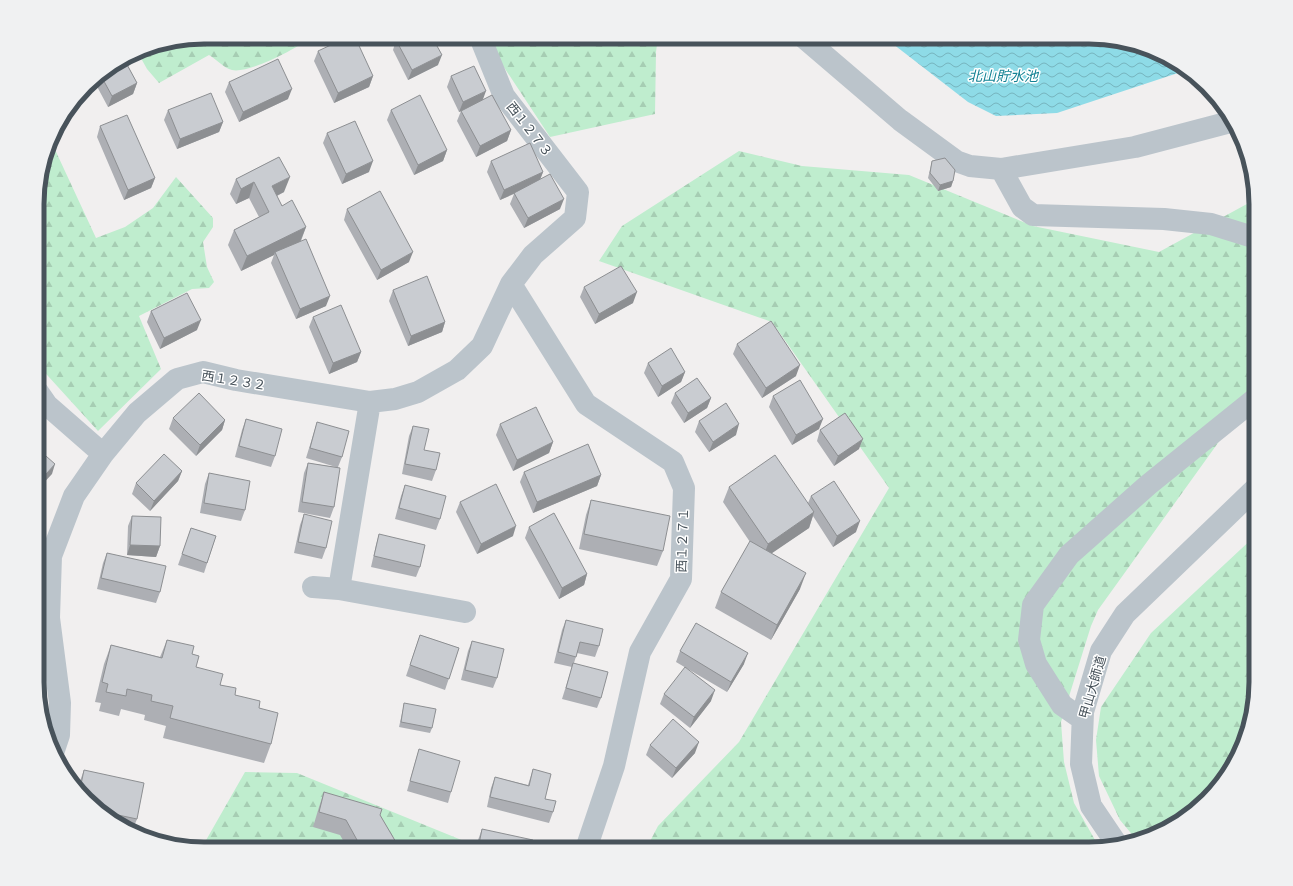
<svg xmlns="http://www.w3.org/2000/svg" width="1293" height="886" font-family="'Sofia Sans Condensed','Noto Sans JP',sans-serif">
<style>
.forest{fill:url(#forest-firs)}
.water{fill:url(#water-waves)}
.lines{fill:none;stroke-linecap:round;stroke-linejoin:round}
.minor{stroke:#bbc4cb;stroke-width:22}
.wall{fill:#adafb4}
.shaded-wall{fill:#8d8f92}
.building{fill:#c9ccd1;stroke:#8d8f92}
.labels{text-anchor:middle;stroke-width:3;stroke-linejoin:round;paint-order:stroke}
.street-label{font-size:13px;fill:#48535b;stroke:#fff}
.water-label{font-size:14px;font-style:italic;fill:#138294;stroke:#fff}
.rim{fill:none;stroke:#48535b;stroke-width:5}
</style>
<defs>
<pattern id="forest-firs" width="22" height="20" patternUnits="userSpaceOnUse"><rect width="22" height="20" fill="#bfedce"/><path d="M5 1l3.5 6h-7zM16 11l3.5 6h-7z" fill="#a6cdb3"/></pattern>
<pattern id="water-waves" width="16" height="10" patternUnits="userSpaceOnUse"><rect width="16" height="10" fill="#8edbe7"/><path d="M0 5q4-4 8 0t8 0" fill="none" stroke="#76b4be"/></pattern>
</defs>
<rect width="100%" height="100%" fill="#f1efef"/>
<path class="forest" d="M204 37H311C298 48 249 74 232 70 224 68 216 59 209 55L159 83 147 69 137 51 140 50Z
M484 37H658L656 52 655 114 550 137Z
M51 141 96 238 125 227 153 208 176 177 213 218V227L203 242 207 267 214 282 209 288 192 289 139 316 161 369 98 431 38 365V182Z
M739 151 802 166 909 175 1033 226 1159 252 1256 199V390L1098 610 1091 626 1061 722 1064 762 1074 803 1099 847 1090 849H646L658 826 739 742 889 488 772 322 599 261 622 226Z
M1256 535V693L1247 736 1222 784 1163 832 1135 838 1120 820 1099 776 1096 740 1101 707 1151 633Z
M245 772 297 773 464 841 461 849H201Z"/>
<path class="water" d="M884 37H1100L1143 46 1187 70 1057 113 996 116 968 102Z"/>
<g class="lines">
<path class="minor" d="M803 37 900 120 956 161 970 166 1001 169 1135 147 1234 121
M1001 169 1022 207 1033 215 1164 219 1211 224 1256 238
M511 284 586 404 673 462 684 488 681 579 640 652 614 766 586 849
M38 392 47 405 103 454
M313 587 339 589 465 612
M339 589 370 402
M1082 719 1062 705 1036 664 1029 640 1033 605 1069 555 1148 485 1256 398
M54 750 59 735 60 703 49 618 51 556 74 496 103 454 137 413 177 379 203 372 236 380 370 402 395 399 418 392 457 370 482 346 511 284 533 255 575 218 578 192 504 96 480 37
M1116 843 1091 806 1081 764 1083 712 1101 651 1125 614 1256 488"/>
</g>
<path class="wall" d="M396 40 438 65 408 80 393 50Z
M318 51 373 76 369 87 334 103 314 61Z
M124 59 137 83 133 94 108 107 93 79Z
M451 76 483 100 511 130 507 141 476 157 457 121 461 111 459 112 447 87Z
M229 82 288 99 239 122 225 92Z
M168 110 223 122 219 132 177 149 164 120Z
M391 110 447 150 443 161 414 175 387 120Z
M100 126 155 178 151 188 124 200 97 137Z
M327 133 369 172 342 184 323 143Z
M279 157 284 192 277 196 282 206 306 227 301 241 326 306 296 319 271 263 274 255 241 271 228 245 234 230 259 217 249 198 236 204 230 194 236 179Z
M491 161 543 172 540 180 560 209 524 228 510 204 514 194 500 200 487 172Z
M932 161 953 181 951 187 938 191 928 178Z
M347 209 409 262 377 280 344 220Z
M584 287 633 303 595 324 580 297Z
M393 290 445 322 442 332 408 346 389 301Z
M151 311 197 330 160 349 147 322Z
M313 317 361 352 357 362 329 374 309 327Z
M737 344 796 376 762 398 733 354Z
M648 363 685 372 681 382 658 397 644 373Z
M675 393 711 398 707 408 684 423 671 403Z
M773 396 819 429 792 445 769 407Z
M173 418 225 420 222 430 196 456 169 429Z
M246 419 275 456 271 467 235 457 242 430Z
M699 421 736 435 709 452 695 432Z
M317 422 342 457 338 467 334 507 330 518 298 512 304 473 308 463 336 467 306 458 314 432Z
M500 424 553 442 549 453 513 471 496 435Z
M413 426 424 450 436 470 432 481 402 474 409 436Z
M820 430 859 449 834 466 817 441Z
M182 471 178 481 150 511 132 494 136 483Z
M524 472 601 475 597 486 533 513 520 482Z
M209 473 245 510 241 521 200 513 205 484Z
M405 485 440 519 436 530 395 519 401 496Z
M729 487 808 503 811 496 856 532 833 547 813 516 809 528 771 553 800 589 771 640 715 608 721 592 750 542 723 502Z
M591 500 663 551 657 566 579 549 586 515Z
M460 502 513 536 477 554 456 512Z
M304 514 326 548 322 559 294 553 300 525Z
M132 516 160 546 156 557 127 555 128 526Z
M529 527 587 574 584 585 559 599 525 538Z
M191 528 216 536 204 573 178 565Z
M379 534 420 567 416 577 371 567 376 545Z
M107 553 160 592 156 603 97 589 103 563Z
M566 620 599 646 595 657 577 653 574 663 601 698 597 708 562 699 572 667 554 663 562 630Z
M420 635 459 648 445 690 406 676Z
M167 640 192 654 196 667 235 695 259 708 271 744 264 763 163 738 166 726 144 720 145 715 121 709 119 716 99 711 101 703 95 702 104 664 111 645 160 657Z
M472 641 497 678 493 688 461 680 468 651Z
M680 651 744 664 727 692 676 662Z
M664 694 711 701 690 728 660 704Z
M404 703 432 728 430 733 399 727 403 709Z
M650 745 695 753 672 778 646 755Z
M419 749 451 792 448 803 407 791 416 759Z
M533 769 545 799 553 812 549 823 487 807 491 788 495 777 528 785Z
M84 770 137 819 133 829 128 828 102 815 79 788 80 781Z
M324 792 380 815 400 849H348L340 835 313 827 319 807Z
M482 829 531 849H476L478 840Z"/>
<path class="shaded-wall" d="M442 55 438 65 408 80 412 70Z
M373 76 369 87 334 103 338 93Z
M137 83 133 94 108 107 112 96Z
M292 89 288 99 239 122 243 112Z
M486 91 482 102 459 112 463 102Z
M223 122 219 132 177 149 180 139Z
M511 130 507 141 476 157 480 146Z
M447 150 443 161 414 175 418 165Z
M373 161 369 172 342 184 346 174Z
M543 172 539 182 500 200 504 190Z
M290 177 284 192 266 201 272 186Z
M155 178 151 188 124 200 128 190Z
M953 181 951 187 938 191 940 185Z
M254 182 249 198 236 204 241 189Z
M564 199 560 209 524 228 528 218Z
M306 227 300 242 275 252 274 255 241 271 247 256Z
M413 252 409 262 377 280 381 270Z
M637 292 633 303 595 324 599 314Z
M330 296 326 306 296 319 300 309Z
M201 320 197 330 160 349 164 338Z
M445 322 442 332 408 346 411 336Z
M361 352 357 362 329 374 333 363Z
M800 365 796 376 762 398 766 388Z
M685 372 681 382 658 397 662 386Z
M711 398 707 408 684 423 688 413Z
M823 419 819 429 792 445 796 435Z
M225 420 222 430 196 456 200 445Z
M739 424 736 435 709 452 713 442Z
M863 439 859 449 834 466 838 456Z
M553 442 549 453 513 471 517 460Z
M55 464 52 474 38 489V483Z
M182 471 178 481 150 511 154 501Z
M601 475 597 486 533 513 537 502Z
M814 512 809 528 762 560 768 544Z
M860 521 856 532 833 547 837 536Z
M516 526 513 536 477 554 481 544Z
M130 545 160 546 156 557 127 555Z
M806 573 800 589 771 640 777 625Z
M587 574 584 585 559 599 562 588Z
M748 653 744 664 727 692 731 682Z
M715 690 711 701 690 728 694 717Z
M699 742 695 753 672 778 676 768Z"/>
<path class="building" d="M348 37H355L373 76 338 93 318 51Z
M401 37H432L442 55 412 70 396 40Z
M124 59 137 83 112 96 100 74Z
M278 59 292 89 243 112 229 82Z
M474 66 486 91 463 102 451 76Z
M211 93 223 122 180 139 168 110Z
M420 95 447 150 418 165 391 110Z
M492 95 511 130 480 146 461 111Z
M127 115 155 178 128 190 100 126Z
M355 121 373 161 346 174 327 133Z
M530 143 543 172 504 190 491 161Z
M279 157 290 177 272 186 282 206 292 200 306 227 247 256 234 230 269 212 254 182 241 189 236 179Z
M945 158 955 170 953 181 940 185 930 173 932 161Z
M550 174 564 199 528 218 514 193Z
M380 191 413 252 381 270 347 209Z
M306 239 330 296 300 309 275 252Z
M621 266 637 292 599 314 584 287Z
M427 276 445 322 411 336 393 290Z
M187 293 201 320 164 338 151 311Z
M341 305 361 352 333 363 313 317Z
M771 321 800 365 766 388 737 344Z
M671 348 685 372 662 386 648 363Z
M697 378 711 398 688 413 675 393Z
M800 380 823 419 796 435 773 396Z
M199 393 225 420 200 445 173 418Z
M726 403 739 424 713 442 699 421Z
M536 407 553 442 517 460 500 424Z
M845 413 863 439 838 456 820 430Z
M246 419 282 429 275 456 239 446Z
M317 422 349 431 342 457 310 448Z
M413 426 429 429 424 450 440 453 436 470 405 464Z
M588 444 601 475 537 502 524 472Z
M38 449 55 464 38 483Z
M164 454 182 471 154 501 136 483Z
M775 455 814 512 768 544 729 487Z
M308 463 340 468 334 507 302 502Z
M209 473 250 481 245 510 204 503Z
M834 481 860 521 837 536 811 496Z
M496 484 516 526 481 544 460 502Z
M405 485 446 496 440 519 399 508Z
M591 500 670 516 663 551 584 534Z
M554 513 587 574 562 588 529 527Z
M304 514 332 521 326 548 298 542Z
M132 516 161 517 160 546 130 545Z
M191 528 216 536 207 563 182 554Z
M379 534 425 545 420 567 374 556Z
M750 541 806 573 777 625 721 592Z
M107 553 166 566 160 592 101 578Z
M566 620 603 629 599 646 580 642 576 657 558 652Z
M696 623 748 653 731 682 680 651Z
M420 635 459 648 449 679 410 665Z
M167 640 194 646 192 654 199 656 196 667 223 674 220 685 236 688 235 695 260 701 259 708 278 713 271 744 170 718 173 706 151 701 152 695 127 689 126 696 106 692 108 684 102 682 111 645 162 658Z
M472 641 504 649 497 678 465 670Z
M573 663 608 672 601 698 566 688Z
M685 667 715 690 694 717 664 694Z
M404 703 436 709 432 728 401 722Z
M673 719 699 742 676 768 650 745Z
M419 749 460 761 451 792 410 781Z
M533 769 551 774 545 799 556 801 553 812 490 797 495 777 529 786Z
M84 770 144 783 137 819 99 811 80 789Z
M324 792 382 809 380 815 400 849H362L346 820 319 812Z
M482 829 533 840 531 849H478Z"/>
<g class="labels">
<g class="street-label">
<text transform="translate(530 129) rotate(52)" y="5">西１２７３</text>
<text transform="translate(234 380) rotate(9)" y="5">西１２３２</text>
<text transform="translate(682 540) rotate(-88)" y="5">西１２７１</text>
<text transform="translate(1092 687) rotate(-74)" y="5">甲山大師道</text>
</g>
<g class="water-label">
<text x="1003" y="81">北山貯水池</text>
</g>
</g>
<path d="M0 0H1293V886H0ZM204 44H1089A160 160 0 0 1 1249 204V682A160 160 0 0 1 1089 842H204A160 160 0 0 1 44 682V204A160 160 0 0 1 204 44Z" fill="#f0f1f2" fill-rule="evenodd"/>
<path class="rim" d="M204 44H1089A160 160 0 0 1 1249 204V682A160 160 0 0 1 1089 842H204A160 160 0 0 1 44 682V204A160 160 0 0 1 204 44Z"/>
</svg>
